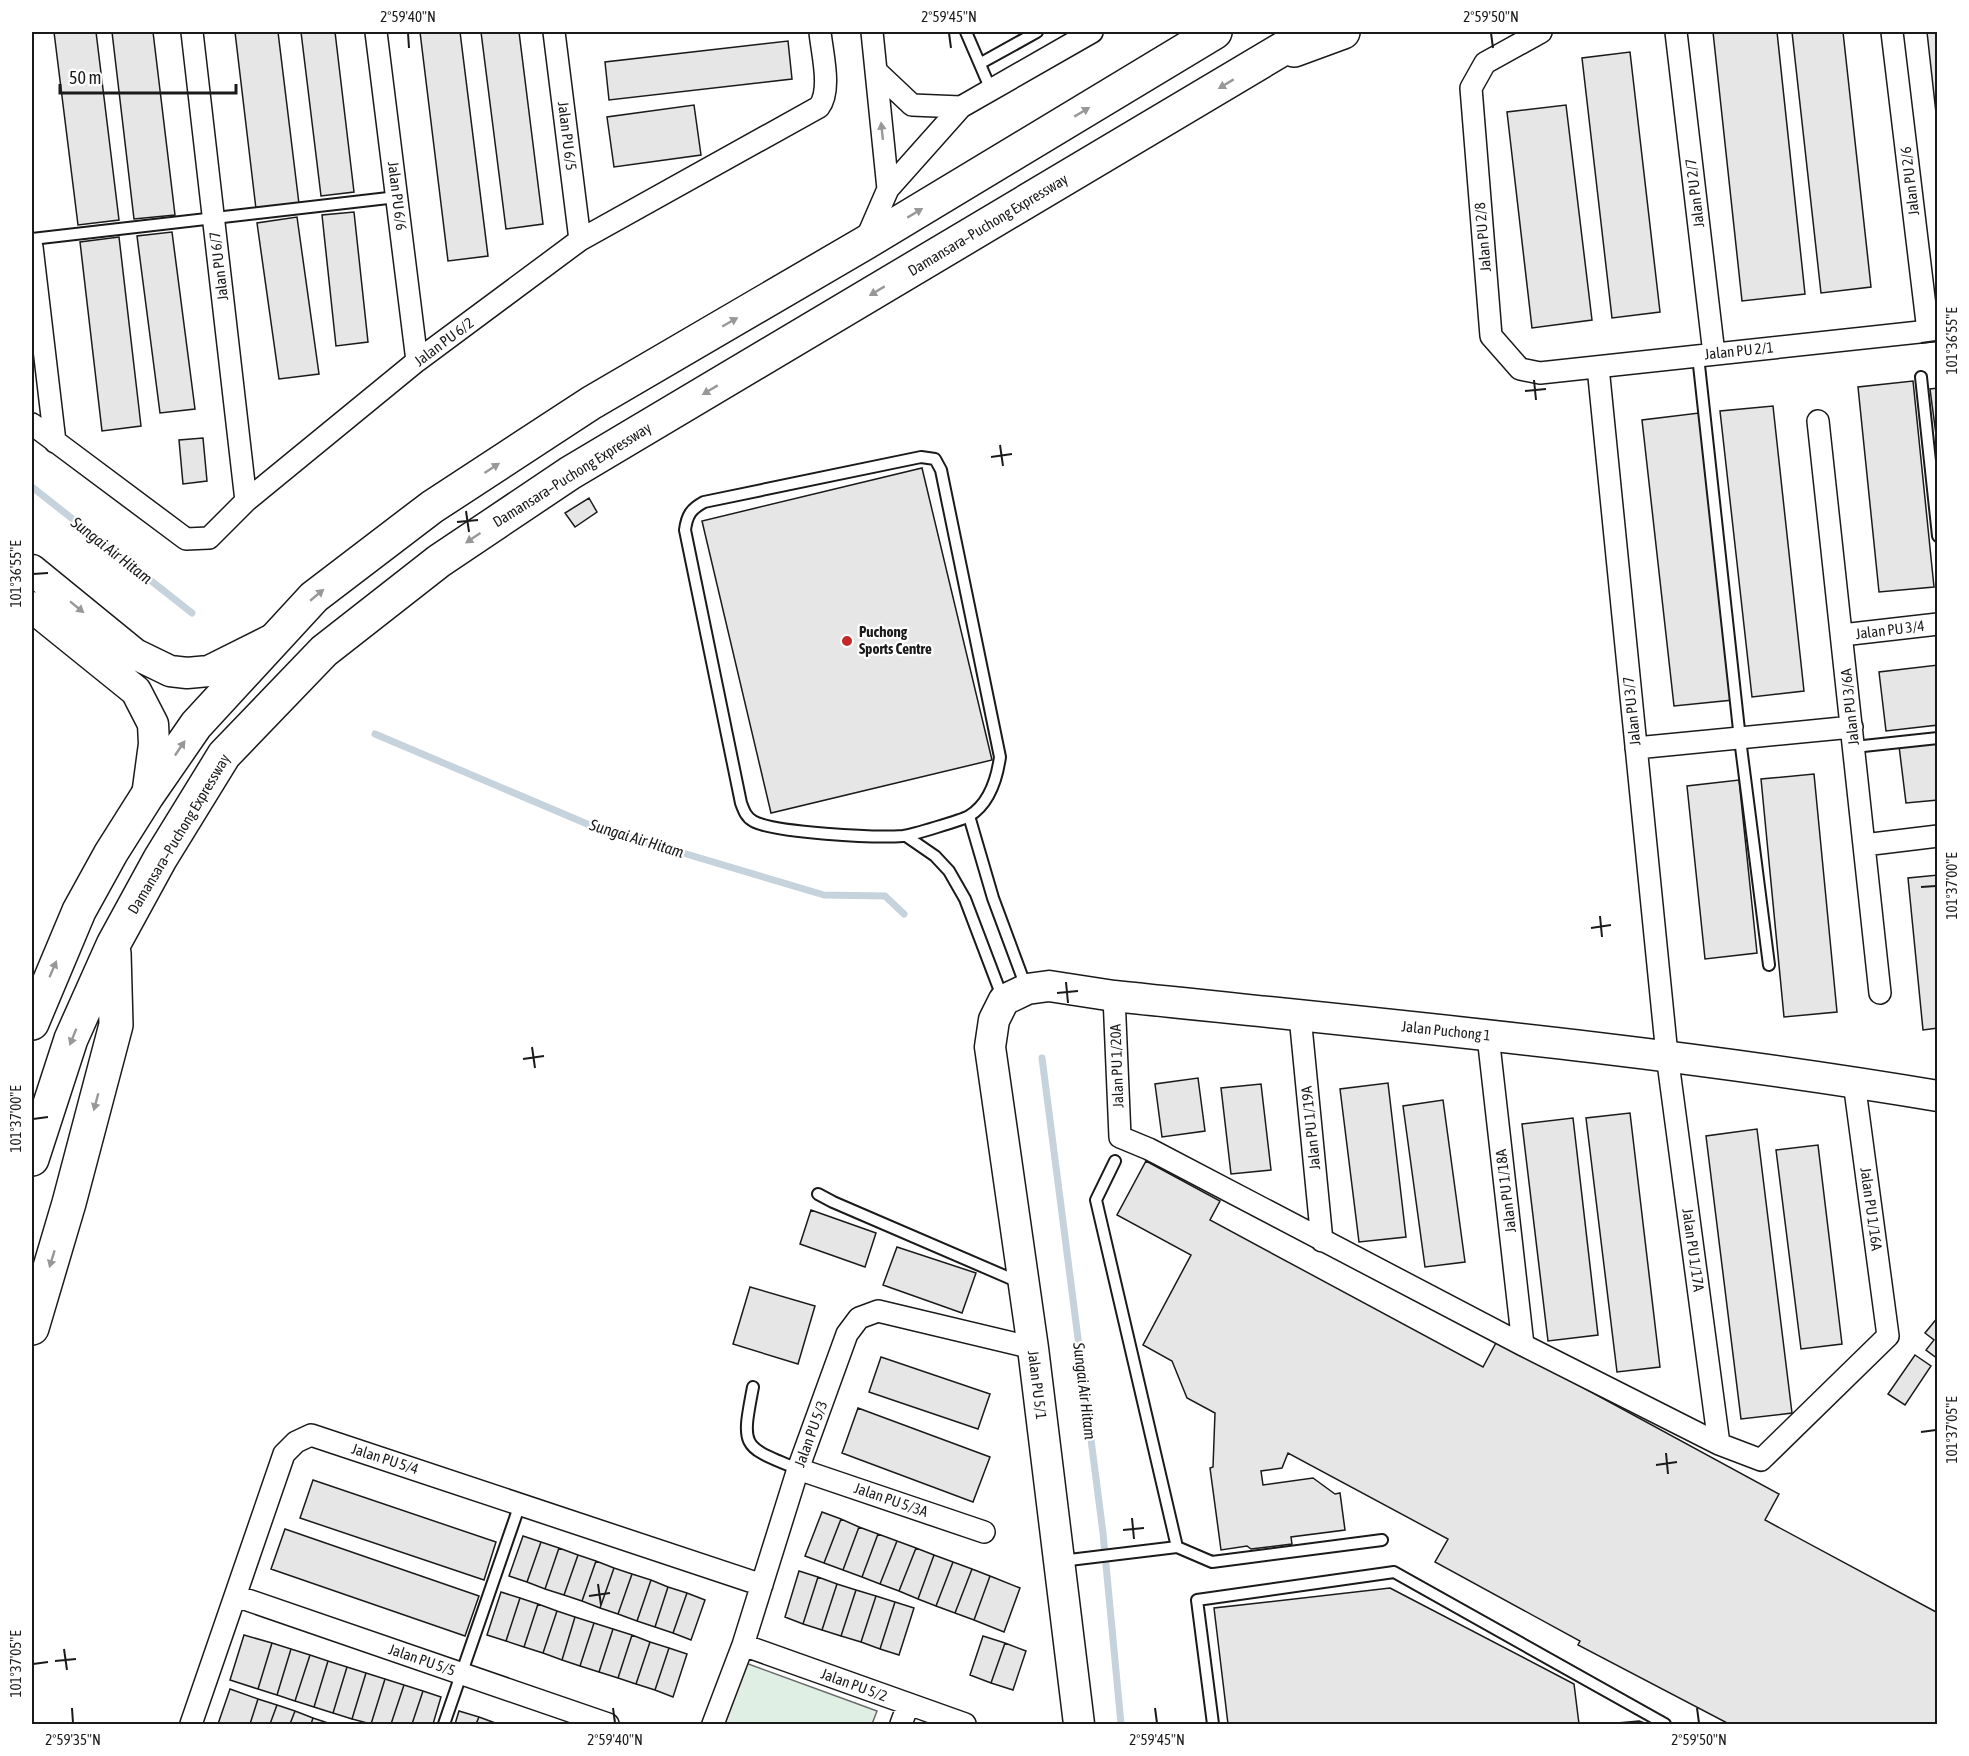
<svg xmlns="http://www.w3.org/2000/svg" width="1969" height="1756" font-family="'Asap Condensed',sans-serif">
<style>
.green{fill:#e0efe3;stroke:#6a6a6a;stroke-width:1.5}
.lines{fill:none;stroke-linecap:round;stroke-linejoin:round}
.stream{stroke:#c6d2dc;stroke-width:7}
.building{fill:#e6e6e6;stroke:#1a1a1a;stroke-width:1.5}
.lane-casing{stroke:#1a1a1a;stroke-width:14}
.street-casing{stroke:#1a1a1a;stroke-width:24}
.secondary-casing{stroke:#1a1a1a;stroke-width:33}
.highway-casing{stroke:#1a1a1a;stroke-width:36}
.lane{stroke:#fff;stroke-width:10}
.street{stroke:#fff;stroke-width:21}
.secondary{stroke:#fff;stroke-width:30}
.highway{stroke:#fff;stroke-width:33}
.oneway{fill:#989898}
.ticks{fill:none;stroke:#1a1a1a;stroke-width:2}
.poi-dot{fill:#c62828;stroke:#fff;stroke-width:2}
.labels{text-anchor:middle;stroke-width:4.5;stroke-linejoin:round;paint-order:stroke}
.street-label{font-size:15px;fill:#1a1a1a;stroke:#fff}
.poi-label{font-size:15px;font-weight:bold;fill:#1a1a1a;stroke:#fff;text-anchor:start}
.water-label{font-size:16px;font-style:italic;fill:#1a1a1a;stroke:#fff}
.neatline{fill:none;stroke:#1a1a1a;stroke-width:2}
.ticks-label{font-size:15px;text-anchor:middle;fill:#1a1a1a}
</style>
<rect width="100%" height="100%" fill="#fff"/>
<path class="green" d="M743 1662 877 1711 872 1724H721Z"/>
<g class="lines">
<path class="stream" d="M32 487 192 613
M375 734 592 826 824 895 885 896 904 914
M1042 1058 1103 1533 1121 1724"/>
</g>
<path class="building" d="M54 32H96L119 220 78 225Z
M112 32H153L175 215 134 219Z
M235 32H278L299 204 256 209Z
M301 32H335L354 192 321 196Z
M420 32H460L488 256 448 261Z
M481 32H519L543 224 506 229Z
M1713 32H1777L1805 294 1742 301Z
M1792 32H1843L1871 287 1821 293Z
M1927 32H1938V131Z
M788 41 792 79 609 100 605 62Z
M1630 52 1660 312 1612 318 1582 58Z
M694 105 701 155 614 167 607 117Z
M1566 105 1592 320 1532 328 1507 112Z
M354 212 368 342 336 346 322 215Z
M297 217 319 374 279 379 257 223Z
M172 232 195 409 160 413 137 236Z
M119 237 141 426 102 431 80 242Z
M1913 381 1934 587 1879 592 1858 387Z
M1938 388V450L1930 389Z
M1773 406 1804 691 1752 697 1720 411Z
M1699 413 1733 700 1674 706 1642 420Z
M203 438 207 481 183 484 179 440Z
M922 468 992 760 771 813 702 521Z
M589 498 597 512 575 527 565 513Z
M1938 665V725L1886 731 1879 672Z
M1938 742V800L1906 803 1899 746Z
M1814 774 1837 1012 1784 1017 1761 779Z
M1739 780 1757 953 1705 959 1687 786Z
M1938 875V1028L1923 1030 1908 878Z
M1198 1078 1205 1131 1162 1137 1155 1084Z
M1388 1083 1406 1237 1359 1242 1340 1089Z
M1261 1084 1271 1170 1231 1174 1221 1088Z
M1443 1100 1465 1262 1425 1267 1403 1106Z
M1630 1113 1660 1367 1617 1372 1586 1118Z
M1573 1118 1598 1335 1548 1341 1522 1124Z
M1757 1129 1792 1413 1741 1419 1706 1136Z
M1818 1145 1842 1344 1801 1349 1776 1150Z
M1146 1161 1220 1201 1210 1220 1483 1367 1497 1341 1779 1494 1765 1520 1938 1613V1724H1729L1578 1645 1580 1641 1435 1562 1448 1539 1288 1453 1282 1468 1261 1471 1263 1485 1313 1478 1335 1494 1340 1493 1345 1530 1291 1537 1292 1544 1251 1549 1247 1546 1221 1550 1210 1468 1213 1467 1215 1413 1187 1398 1172 1361 1143 1345 1191 1255 1117 1215Z
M811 1210 876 1233 865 1267 800 1244Z
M897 1247 976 1273 962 1313 883 1285Z
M750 1287 815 1306 798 1364 733 1344Z
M1938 1317V1359L1926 1350 1934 1340 1925 1333Z
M1915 1355 1931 1366 1905 1405 1888 1394Z
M881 1357 990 1394 978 1429 869 1392Z
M858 1408 990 1457 973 1502 842 1453Z
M313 1480 496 1542 484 1580 300 1518Z
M822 1512 841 1519 824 1563 805 1556Z
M841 1519 859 1527 843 1570 824 1563Z
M859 1527 878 1534 862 1577 843 1570Z
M285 1529 479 1596 465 1636 271 1569Z
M878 1534 897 1541 880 1584 862 1577Z
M523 1536 541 1542 527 1582 509 1576Z
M897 1541 916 1548 899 1591 880 1584Z
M541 1542 559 1548 545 1589 527 1582Z
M559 1548 578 1555 564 1595 545 1589Z
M916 1548 934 1555 918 1599 899 1591Z
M578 1555 596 1561 582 1601 564 1595Z
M934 1555 953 1562 936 1606 918 1599Z
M596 1561 614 1568 600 1608 582 1601Z
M953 1562 972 1569 955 1613 936 1606Z
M614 1568 632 1574 618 1614 600 1608Z
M972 1569 990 1576 974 1620 955 1613Z
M799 1571 818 1577 803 1624 785 1617Z
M632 1574 651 1580 637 1621 618 1614Z
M990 1576 1020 1588 1004 1632 974 1620Z
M818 1577 837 1584 822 1630 803 1624Z
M651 1580 668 1587 655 1627 637 1621Z
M837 1584 856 1590 841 1636 822 1630Z
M668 1587 687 1593 673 1633 655 1627Z
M1390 1588 1574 1684 1579 1724H1228L1214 1608Z
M856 1590 876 1596 861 1642 841 1636Z
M501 1592 520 1598 506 1641 487 1635Z
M687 1593 705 1600 691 1640 673 1633Z
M876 1596 895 1602 880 1649 861 1642Z
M520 1598 538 1604 524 1647 506 1641Z
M895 1602 914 1608 899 1655 880 1649Z
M538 1604 557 1611 543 1653 524 1647Z
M557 1611 575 1617 562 1660 543 1653Z
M575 1617 594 1623 580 1666 562 1660Z
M594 1623 613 1629 599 1672 580 1666Z
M613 1629 632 1635 618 1678 599 1672Z
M244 1635 272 1643 258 1689 230 1680Z
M632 1635 650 1642 636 1684 618 1678Z
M983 1636 1005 1643 991 1683 970 1675Z
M650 1642 669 1648 655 1690 636 1684Z
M272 1643 291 1649 277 1695 258 1689Z
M1005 1643 1026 1651 1013 1690 991 1683Z
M669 1648 687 1654 673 1697 655 1690Z
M291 1649 310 1655 295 1701 277 1695Z
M310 1655 328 1661 314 1707 295 1701Z
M328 1661 347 1667 333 1713 314 1707Z
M347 1667 366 1673 352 1719 333 1713Z
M366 1673 385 1679 371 1724 352 1719Z
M385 1679 404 1685 391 1724H371Z
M404 1685 423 1691 412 1724H391Z
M230 1689 258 1699 250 1724H218Z
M423 1691 441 1697 433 1724H412Z
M258 1699 277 1705 270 1724H250Z
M277 1705 295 1711 290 1724H270Z
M295 1711 313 1718 311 1724H290Z
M459 1711 479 1717 476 1724H455Z
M479 1717 498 1724H476Z
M313 1718 331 1724H311Z
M1639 1721 1647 1724H1606Z"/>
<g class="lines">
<defs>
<path id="lane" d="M966 32 991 90
M981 63 1037 32
M32 239 397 197
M1698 356 1740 739 1769 965
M1921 377 1938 536
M921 457 935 459 941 470 1000 757C997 778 989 804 969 816 962 820 912 835 903 836 877 838 773 833 753 821 746 817 744 811 741 803L685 530C687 515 691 509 704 502Z
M1854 747 1938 738
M969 816 993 898 1026 987
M906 836 935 856 949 871 965 899 1003 999
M818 1194 833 1202 1021 1283
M753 1387C741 1449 742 1446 798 1469
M1177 1547 1212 1562 1382 1540
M1061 1561 1177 1547 1096 1200 1115 1161
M444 1724 520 1504
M1213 1724 1197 1600 1394 1572 1665 1724"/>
<path id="street" d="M192 32 246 501
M376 32 417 361
M554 32 580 240
M1541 32 1485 63 1471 88 1491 336 1520 369 1540 373 1938 330
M1676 32 1714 354
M1892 32 1928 331
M876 71 912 105 961 107
M888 189 961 107 1092 32
M865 242 888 189 872 32
M32 247 55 442
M1598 367 1667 1055 1719 1444
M1818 421 1880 993
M32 424 186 539 209 538 246 501 417 361 580 240 819 107C832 90 822 53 820 32
M1842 635 1938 624
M1636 748 1852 727
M1864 845 1938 836
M1114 996 1120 1137 1149 1149 1523 1345 1719 1444 1761 1460 1888 1336 1854 1082
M1300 1016 1322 1241
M1488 1036 1523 1345
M798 1469 984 1532
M236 1596 608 1724
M743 1645 965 1724
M191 1724 284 1454 296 1442 311 1435 762 1585
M713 1724 743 1645 798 1469 847 1334 859 1318 878 1311 1033 1348
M901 1724 908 1705"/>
<path id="secondary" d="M32 570 135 654 170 671 187 673 209 671 271 640
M32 607 136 691 153 724 154 744 147 796
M1079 1724 1033 1348 990 1047 994 1020 1004 1000 1027 989 1049 986 1114 996C1389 1025 1665 1050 1938 1096"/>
<path id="highway" d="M1294 50 1343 32
M32 1023 79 911 111 853 147 796 196 725 314 597 432 507 591 403 865 243 1215 32
M32 1159 71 1039 113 945 160 859 224 755 324 651 439 561 570 473 1311 32
M32 1328 69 1203 116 1025 114 953"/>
</defs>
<use href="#lane" class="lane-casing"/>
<use href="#street" class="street-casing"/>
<use href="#secondary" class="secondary-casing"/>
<use href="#highway" class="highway-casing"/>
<use href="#lane" class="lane"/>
<use href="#street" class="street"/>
<use href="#secondary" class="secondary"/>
<use href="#highway" class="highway"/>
</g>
<defs><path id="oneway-solid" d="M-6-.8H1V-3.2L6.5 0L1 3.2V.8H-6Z" transform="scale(1.5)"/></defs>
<g class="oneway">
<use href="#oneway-solid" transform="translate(1226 84) rotate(149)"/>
<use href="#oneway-solid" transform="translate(1082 112) rotate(-31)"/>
<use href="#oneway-solid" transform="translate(882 131) rotate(-96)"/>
<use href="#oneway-solid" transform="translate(915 213) rotate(-31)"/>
<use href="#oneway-solid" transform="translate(877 291) rotate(149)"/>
<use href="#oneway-solid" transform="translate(730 322) rotate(-30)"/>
<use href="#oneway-solid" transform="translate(710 390) rotate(149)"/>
<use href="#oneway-solid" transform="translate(492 468) rotate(-33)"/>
<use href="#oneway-solid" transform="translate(473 538) rotate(146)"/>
<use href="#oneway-solid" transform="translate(317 595) rotate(-40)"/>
<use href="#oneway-solid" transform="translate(77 607) rotate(39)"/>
<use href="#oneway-solid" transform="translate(180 748) rotate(-56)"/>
<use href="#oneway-solid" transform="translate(53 969) rotate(-67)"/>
<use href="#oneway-solid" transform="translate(73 1037) rotate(112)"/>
<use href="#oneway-solid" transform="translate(96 1102) rotate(105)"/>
<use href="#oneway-solid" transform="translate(52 1259) rotate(107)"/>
</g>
<path class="ticks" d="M408 33 409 48M949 33 951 48M1491 33 1493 48M1921 343 1936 341M1534 380 1536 400M1525 391 1546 389M1000 445 1003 466M991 457 1012 454M466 511 469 532M457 522 478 520M33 574 48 573M1921 887 1936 886M1600 916 1602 937M1591 928 1611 925M1066 982 1068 1003M1057 993 1078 991M532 1047 535 1068M523 1059 544 1056M33 1119 48 1117M1921 1432 1936 1430M1666 1453 1668 1474M1656 1465 1677 1462M1132 1518 1134 1539M1123 1530 1144 1528M598 1584 601 1605M589 1596 610 1593M64 1649 67 1670M55 1661 76 1659M33 1664 48 1662M72 1708 73 1723M613 1708 615 1723M1155 1708 1157 1723M1697 1708 1699 1723"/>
<circle class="poi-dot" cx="847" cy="641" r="6"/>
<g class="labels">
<g class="street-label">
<text transform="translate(567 136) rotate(83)" y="5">Jalan PU 6/5</text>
<text transform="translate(1910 181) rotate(-97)" y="5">Jalan PU 2/6</text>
<text transform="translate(1695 193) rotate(-97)" y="5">Jalan PU 2/7</text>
<text transform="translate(397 196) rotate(83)" y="5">Jalan PU 6/6</text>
<text transform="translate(988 225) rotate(-31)" y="5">Damansara–Puchong Expressway</text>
<text transform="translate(1483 237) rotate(-95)" y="5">Jalan PU 2/8</text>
<text transform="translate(219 266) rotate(-97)" y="5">Jalan PU 6/7</text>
<text transform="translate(444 342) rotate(-37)" y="5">Jalan PU 6/2</text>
<text transform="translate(1739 351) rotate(-6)" y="5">Jalan PU 2/1</text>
<text transform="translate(572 475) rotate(-32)" y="5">Damansara–Puchong Expressway</text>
<text transform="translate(1890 630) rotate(-7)" y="5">Jalan PU 3/4</text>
<text transform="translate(1850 707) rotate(-96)" y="5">Jalan PU 3/6A</text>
<text transform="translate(1632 711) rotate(-96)" y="5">Jalan PU 3/7</text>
<text transform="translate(179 834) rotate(-59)" y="5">Damansara–Puchong Expressway</text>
<text transform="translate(1446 1031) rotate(6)" y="5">Jalan Puchong 1</text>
<text transform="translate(1117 1066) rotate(-92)" y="5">Jalan PU 1/20A</text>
<text transform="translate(1311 1128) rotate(-96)" y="5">Jalan PU 1/19A</text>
<text transform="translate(1506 1191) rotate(-97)" y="5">Jalan PU 1/18A</text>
<text transform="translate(1871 1209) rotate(82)" y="5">Jalan PU 1/16A</text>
<text transform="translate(1693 1250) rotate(82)" y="5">Jalan PU 1/17A</text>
<text transform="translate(1037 1385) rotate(83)" y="5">Jalan PU 5/1</text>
<text transform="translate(811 1434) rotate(-70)" y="5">Jalan PU 5/3</text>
<text transform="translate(385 1459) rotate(18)" y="5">Jalan PU 5/4</text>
<text transform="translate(891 1500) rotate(19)" y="5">Jalan PU 5/3A</text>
<text transform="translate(422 1660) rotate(19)" y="5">Jalan PU 5/5</text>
<text transform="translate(854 1685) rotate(20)" y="5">Jalan PU 5/2</text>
</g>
<g class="poi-label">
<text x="859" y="637">Puchong<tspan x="859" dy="17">Sports Centre</tspan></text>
</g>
<g class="water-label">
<text transform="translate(112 550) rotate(38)" y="6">Sungai Air Hitam</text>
<text transform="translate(637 838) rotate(17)" y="6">Sungai Air Hitam</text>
<text transform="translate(1085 1391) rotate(83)" y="6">Sungai Air Hitam</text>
</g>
</g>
<rect width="1969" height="1756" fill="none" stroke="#ffffff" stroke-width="66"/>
<path d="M60 84v9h176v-9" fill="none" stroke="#1a1a1a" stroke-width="3"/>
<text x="69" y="84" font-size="18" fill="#1a1a1a" stroke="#ffffff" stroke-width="4.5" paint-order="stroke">50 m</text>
<rect x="33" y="33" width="1903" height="1690" class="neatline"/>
<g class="ticks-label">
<text x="408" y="22">2°59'40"N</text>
<text x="949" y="22">2°59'45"N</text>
<text x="1491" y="22">2°59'50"N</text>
<text transform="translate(1952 341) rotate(-90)" y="5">101°36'55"E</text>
<text transform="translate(16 574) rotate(-90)" y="5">101°36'55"E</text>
<text transform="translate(1952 886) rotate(-90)" y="5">101°37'00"E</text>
<text transform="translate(16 1119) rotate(-90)" y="5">101°37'00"E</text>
<text transform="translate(1952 1430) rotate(-90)" y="5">101°37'05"E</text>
<text transform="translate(16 1664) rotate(-90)" y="5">101°37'05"E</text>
<text x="73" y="1745">2°59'35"N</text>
<text x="615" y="1745">2°59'40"N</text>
<text x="1157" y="1745">2°59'45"N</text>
<text x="1699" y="1745">2°59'50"N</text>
</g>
</svg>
